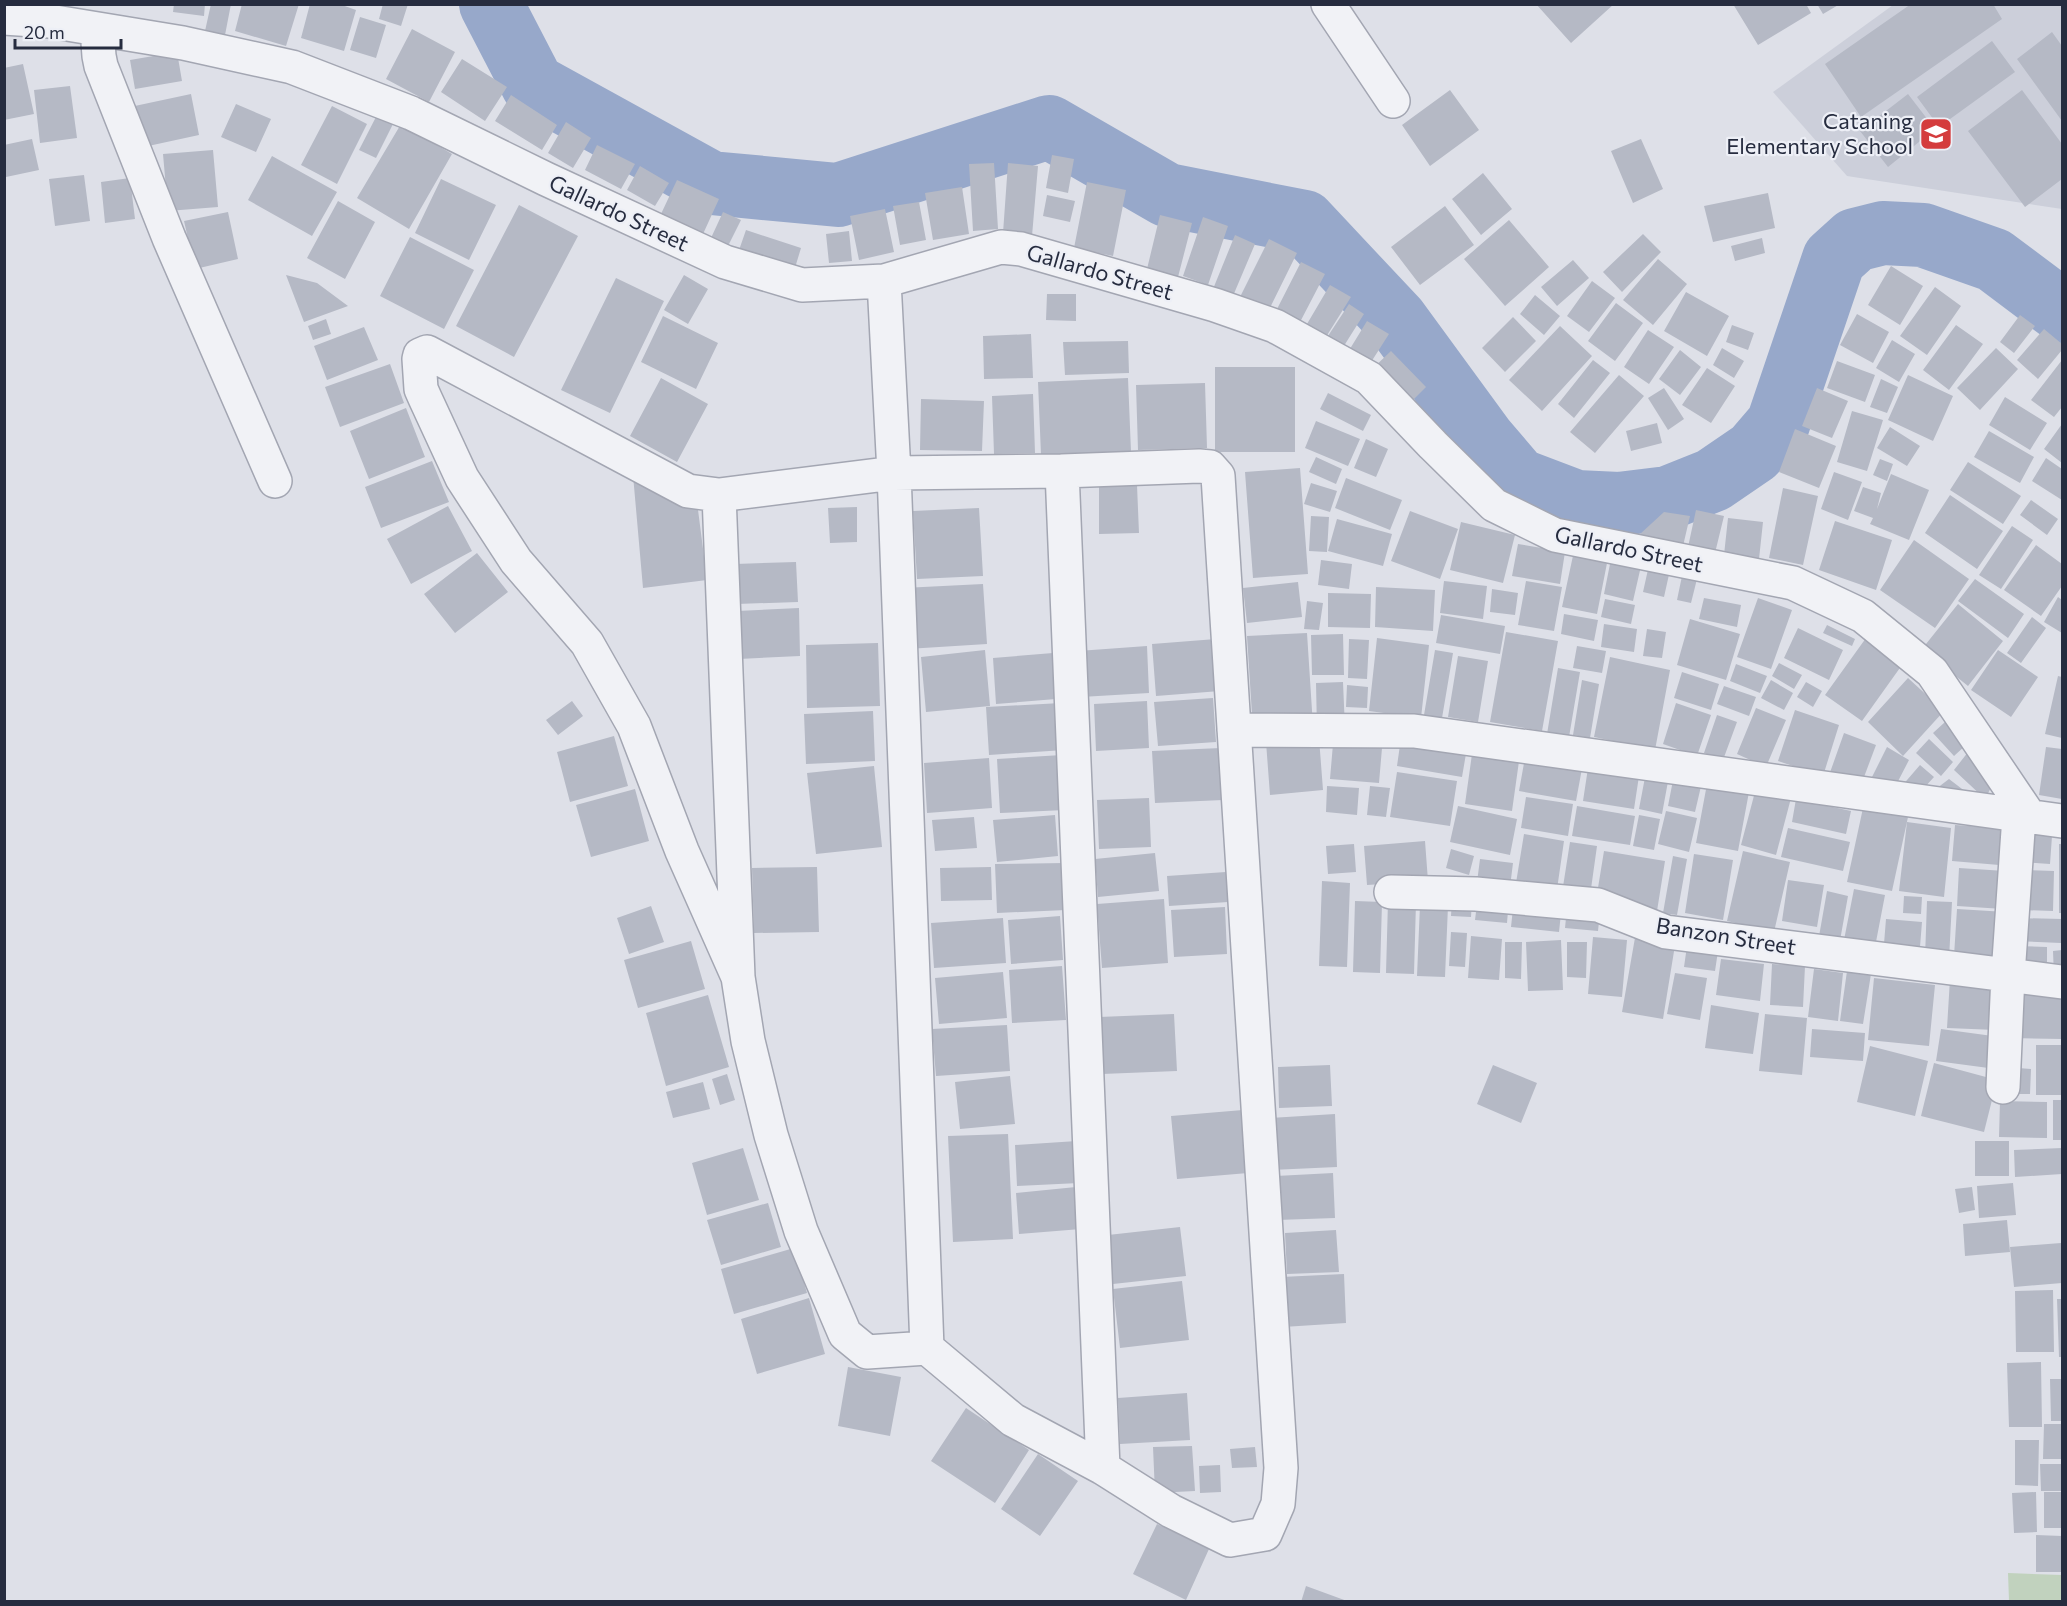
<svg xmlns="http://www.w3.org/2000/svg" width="2067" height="1606" font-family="Commissioner,sans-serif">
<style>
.built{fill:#cccfda}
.green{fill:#c1d2be}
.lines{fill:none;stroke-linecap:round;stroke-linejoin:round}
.river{stroke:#97a8ca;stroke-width:64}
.building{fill:#b5b9c5}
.minor-casing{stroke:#a3a6b2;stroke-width:36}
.minor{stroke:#f1f2f6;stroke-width:33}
.labels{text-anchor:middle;stroke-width:4.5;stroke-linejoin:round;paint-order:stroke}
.poi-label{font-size:22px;fill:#262c3f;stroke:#edeff6;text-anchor:end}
.street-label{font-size:22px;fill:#262c3f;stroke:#edeff6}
</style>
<rect width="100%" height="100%" fill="#dee0e8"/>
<path class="built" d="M1893 5H2062V209L1847 176 1773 92Z"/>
<path class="green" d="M2008 1573 2062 1575V1601H2009Z"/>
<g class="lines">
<path class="river" d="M491 4 533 85 711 183 838 195 1049 127 1167 195 1304 222 1396 320 1483 439 1518 480 1576 502 1619 504 1668 498 1713 480 1754 452 1778 424 1834 259 1855 240 1883 233 1923 235 1994 260 2062 311"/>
</g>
<path class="building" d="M174 4H205L204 16 173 12Z
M211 4H231L225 35 205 31Z
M242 4H299L286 46 235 31Z
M310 4H339L356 10 344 51 301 38Z
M383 4H408L401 26 379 19Z
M1536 4H1614L1571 43Z
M1733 4H1806L1811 13 1758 45Z
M1817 4H1840L1823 14Z
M1911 4H1993L2002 19 1861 117 1825 64Z
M360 17 386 25 376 58 350 50Z
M412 29 455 52 429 102 386 79Z
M2052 32 2062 46V121L2017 59Z
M1992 41 2015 72 1939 127 1917 97Z
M177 52 182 81 135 89 130 60Z
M462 59 507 87 485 121 441 92Z
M23 64 34 114 4 120V68Z
M70 86 77 138 40 143 34 90Z
M1450 90 1479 130 1430 166 1402 125Z
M2022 90 2062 144V179L2025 207 1968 131Z
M191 94 199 135 139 148 130 107Z
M1908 94 1935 129 1888 167 1860 131Z
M511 95 557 125 542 150 495 121Z
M236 104 271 119 256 152 221 137Z
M332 106 367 124 337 184 301 165Z
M377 115 393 124 376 158 359 150Z
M566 122 591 138 573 168 548 153Z
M401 124 452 154 409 229 357 198Z
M32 139 39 170 6 177 4 145Z
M1641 139 1663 189 1633 203 1611 151Z
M597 145 635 164 621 189 585 170Z
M213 150 218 207 168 211 163 154Z
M1052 155 1074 159 1068 193 1046 188Z
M272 156 337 192 312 236 248 200Z
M994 163 998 229 973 231 969 164Z
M1008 163 1038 166 1032 236 1003 233Z
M640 166 669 183 655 206 627 190Z
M1483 173 1512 209 1481 235 1452 199Z
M84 175 90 221 55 226 49 179Z
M130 178 135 219 105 223 101 182Z
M441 179 496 205 469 260 415 233Z
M677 180 719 199 703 234 661 214Z
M1087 182 1126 190 1113 256 1074 248Z
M962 187 969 234 933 240 925 193Z
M1768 193 1775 228 1713 242 1704 206Z
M1047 195 1075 201 1070 222 1043 216Z
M338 201 375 222 345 279 307 258Z
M919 202 926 240 900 245 893 206Z
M519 205 578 236 514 357 456 326Z
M1445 206 1474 245 1420 285 1391 247Z
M885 209 894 252 859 260 850 216Z
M228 212 238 259 195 269 184 221Z
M723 212 741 220 728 246 711 238Z
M1160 215 1192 223 1178 277 1147 269Z
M1203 217 1228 226 1208 285 1183 276Z
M1509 220 1549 267 1505 306 1464 259Z
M746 230 801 248 794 271 738 253Z
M849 231 852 261 829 263 826 234Z
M1643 234 1661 252 1622 292 1603 272Z
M1235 235 1255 244 1230 303 1211 294Z
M410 237 474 270 444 329 380 296Z
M1762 238 1765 253 1735 261 1731 246Z
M1269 239 1297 253 1265 318 1237 303Z
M1658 259 1687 284 1653 325 1623 300Z
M1573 260 1589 278 1557 306 1541 287Z
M1301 262 1325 274 1299 324 1276 311Z
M1891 266 1923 286 1900 325 1868 305Z
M286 275 317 283 348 306 304 322Z
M684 275 708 289 688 324 664 310Z
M616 278 664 301 610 413 561 390Z
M1592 281 1615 298 1589 332 1567 316Z
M1330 285 1351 297 1326 337 1307 324Z
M1935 287 1961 306 1927 355 1900 336Z
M1686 292 1729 316 1707 356 1664 331Z
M1047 294H1076V321L1046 320Z
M1535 295 1560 316 1544 335 1520 314Z
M1616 303 1643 323 1615 361 1588 341Z
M1349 304 1364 314 1342 349 1326 339Z
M1857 314 1889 332 1873 363 1840 345Z
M2020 315 2035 326 2014 353 2000 342Z
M663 316 718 343 696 389 641 362Z
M1513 317 1536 341 1505 372 1482 348Z
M326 319 331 334 313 340 308 326Z
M1367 321 1389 334 1366 370 1345 357Z
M1732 325 1754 333 1748 350 1726 342Z
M1956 325 1983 344 1949 390 1923 370Z
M1560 326 1592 356 1542 411 1509 380Z
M364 327 378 360 327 380 314 346Z
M2044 329 2062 344V350L2038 379 2017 360Z
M1648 330 1674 347 1649 384 1624 367Z
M1031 334 1033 378 984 379 983 336Z
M1892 340 1915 354 1899 382 1876 368Z
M1128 341 1129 373 1065 375 1063 342Z
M1722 348 1744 361 1734 378 1713 365Z
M1996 348 2018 369 1980 410 1957 388Z
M1680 350 1701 367 1680 395 1659 379Z
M1391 351 1426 387 1405 408 1370 371Z
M1593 360 1610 373 1574 418 1558 404Z
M2062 360V407L2054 417 2031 400Z
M1837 361 1875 375 1865 402 1827 388Z
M390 364 404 403 340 427 325 387Z
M1215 367H1295V452H1215Z
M1707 368 1735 386 1711 423 1682 405Z
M1619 375 1644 396 1595 453 1570 432Z
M1908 375 1953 396 1933 441 1888 420Z
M661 378 708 404 677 462 630 436Z
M1128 378 1131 452 1041 455 1038 382Z
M1881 379 1898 387 1887 413 1870 407Z
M1205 383 1207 448 1138 450 1136 385Z
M1664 388 1684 419 1668 430 1648 398Z
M1817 388 1848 401 1832 438 1802 426Z
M1328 393 1371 415 1363 431 1320 409Z
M1033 394 1035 453 994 454 992 396Z
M2005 397 2047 423 2030 450 1989 425Z
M921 399 984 401 982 451 920 450Z
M406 408 425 457 369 479 350 431Z
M1852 411 1883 420 1867 471 1837 462Z
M1316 421 1360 439 1348 466 1305 448Z
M1657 423 1662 443 1631 451 1626 431Z
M2062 424V463L2044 449Z
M1890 427 1920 446 1907 466 1877 448Z
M1795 429 1836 446 1819 488 1779 472Z
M1989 431 2034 457 2020 483 1974 457Z
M1366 439 1388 449 1376 477 1354 468Z
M1316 457 1342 469 1336 484 1309 472Z
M2046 458 2062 469V500L2032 481Z
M1880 459 1893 464 1887 481 1873 475Z
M432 461 449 502 381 528 365 487Z
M1968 462 2021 496 2003 524 1950 490Z
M1300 468 1308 574 1253 578 1245 472Z
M1834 472 1862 482 1848 520 1821 509Z
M1891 474 1929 490 1909 540 1870 524 1873 518 1854 511 1863 487 1881 493 1877 509Z
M633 475 697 502 707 580 643 588Z
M1346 478 1402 500 1390 530 1335 508Z
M1311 483 1337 491 1330 512 1304 504Z
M1137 485 1139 533 1099 534V486Z
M1783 488 1818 496 1803 565 1769 558Z
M1950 495 2003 531 1977 569 1925 533Z
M2031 500 2058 519 2047 535 2020 515Z
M448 506 472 551 411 584 387 539Z
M857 507V542L830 543 828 508Z
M979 508 983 576 917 579 913 511Z
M1696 510 1724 516 1715 553 1688 547Z
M1410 511 1458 529 1440 579 1391 561Z
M1664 512 1690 516 1683 546 1639 535Z
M1311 516 1329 517 1327 552 1309 551Z
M1728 518 1763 522 1759 559 1724 555Z
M1337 519 1392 534 1383 566 1328 551Z
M1835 521 1892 540 1876 590 1819 570Z
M1461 522 1515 535 1503 583 1450 570Z
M2012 526 2033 540 2001 589 1979 575Z
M1914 540 1969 579 1935 628 1880 590Z
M1518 544 1565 552 1560 584 1512 576Z
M2036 545 2062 564V586L2041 616 2004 590Z
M1574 551 1608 558 1597 614 1562 607Z
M477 553 508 592 455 633 424 594Z
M1611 559 1641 566 1633 601 1604 594Z
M1321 560 1352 564 1349 589 1318 585Z
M796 562 798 602 737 604 735 564Z
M1649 565 1670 570 1664 597 1643 592Z
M1682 576 1697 579 1691 603 1677 600Z
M1975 579 2024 614 2008 638 1958 601Z
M1444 581 1487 586 1483 619 1440 613Z
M1526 581 1562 587 1554 631 1518 625Z
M1298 582 1302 617 1247 623 1243 588Z
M983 584 987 644 907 649 903 588Z
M1376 587 1435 590 1433 631 1375 627Z
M1492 589 1518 593 1515 615 1490 612Z
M1328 593 1371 594 1370 628 1328 627Z
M2058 597 2062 600V633L2044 622Z
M1704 598 1741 605 1737 627 1699 619Z
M1758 598 1792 610 1771 669 1737 657Z
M1605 599 1635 605 1631 624 1601 617Z
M1307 601 1323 603 1319 630 1304 629Z
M1958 604 2003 641 1968 686 1922 649Z
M799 608 800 656 739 659 737 611Z
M1564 614 1598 620 1594 641 1561 634Z
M1441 615 1505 626 1500 654 1436 643Z
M2032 617 2046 628 2021 663 2007 653Z
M1690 619 1740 634 1726 680 1677 665Z
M1604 624 1637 629 1634 652 1601 647Z
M1827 625 1855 639 1852 646 1823 633Z
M1798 628 1843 650 1829 680 1784 658Z
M1647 629 1666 632 1662 658 1643 656Z
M1506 632 1558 641 1542 731 1490 722Z
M1307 633 1313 726 1253 730 1247 636Z
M1343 634 1344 675H1312L1311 635Z
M1377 638 1429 645 1421 718 1369 711Z
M1866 638 1902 665 1862 721 1825 695Z
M1216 639 1220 691 1156 696 1152 644Z
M1349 639 1369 640 1367 679 1348 678Z
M878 643 880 706 807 708 806 645Z
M1147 646 1149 693 1081 697 1078 651Z
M1577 646 1606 651 1602 673 1573 668Z
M985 650 990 706 926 712 921 657Z
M1435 650 1453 653 1442 718 1424 715Z
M1998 650 2038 677 2011 717 1971 690Z
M1053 653 1056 699 996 704 993 658Z
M1458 656 1488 661 1478 722 1448 717Z
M1610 657 1670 670 1655 750 1594 737Z
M1779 663 1802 675 1794 689 1772 676Z
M1736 664 1767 676 1760 693 1730 681Z
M1558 668 1580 672 1569 737 1547 734Z
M1682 672 1719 684 1711 710 1674 698Z
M2058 676 2062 677V738L2045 734Z
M1908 678 1944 711 1903 756 1868 722Z
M1582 680 1599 684 1590 738 1573 735Z
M1771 680 1793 693 1784 710 1761 698Z
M1343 682 1345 729 1317 730 1316 683Z
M1806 682 1822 691 1813 707 1797 697Z
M1347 685 1368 687 1367 708 1346 707Z
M1724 686 1756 697 1749 716 1717 704Z
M1213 698 1216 742 1158 746 1154 702Z
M572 701 583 716 558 735 546 720Z
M1147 701 1149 748 1096 751 1094 704Z
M1061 703 1064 750 989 755 986 707Z
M1676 703 1711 715 1697 756 1663 744Z
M1756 708 1786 720 1766 767 1737 754Z
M1795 710 1839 725 1823 776 1778 761Z
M873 711 875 761 806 764 804 714Z
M1717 715 1737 722 1723 760 1704 753Z
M1945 722 1966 745 1954 756 1933 733Z
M1402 731 1468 742 1462 777 1397 766Z
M1844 733 1876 745 1858 793 1827 781Z
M614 736 628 786 570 802 557 752Z
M1319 738 1323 790 1270 795 1266 742Z
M1929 739 1953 762 1941 776 1916 753Z
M1333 744 1382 748 1379 783 1330 779Z
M1473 747 1520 754 1512 811 1465 804Z
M1887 747 1909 760 1894 789 1872 777Z
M1972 747 1996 778 1985 799 1954 770Z
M2046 747 2062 749V799L2039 795Z
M1221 748 1223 800 1155 803 1152 751Z
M1526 752 1583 763 1576 801 1519 791Z
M1062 755 1065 810 1000 813 997 759Z
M989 758 992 808 927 813 924 763Z
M1920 765 1934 777 1914 799 1901 787Z
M874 766 882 847 816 854 807 773Z
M1588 768 1639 776 1634 809 1583 801Z
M1397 772 1457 781 1450 826 1390 817Z
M1646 772 1669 776 1662 814 1639 809Z
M1674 775 1702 782 1695 812 1668 806Z
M1949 779 1966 792 1924 798Z
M1707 784 1749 792 1738 851 1696 843Z
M1327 786 1359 788 1357 815 1326 812Z
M1370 786 1390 788 1386 817 1367 815Z
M1756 788 1791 798 1776 855 1741 845Z
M635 789 649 841 591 857 576 805Z
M1526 797 1573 804 1568 836 1521 828Z
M1149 798 1151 847 1099 849 1097 800Z
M1796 799 1851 811 1846 834 1792 822Z
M1458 806 1517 819 1510 855 1450 842Z
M1577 806 1635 816 1630 845 1572 836Z
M1863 808 1908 817 1892 891 1847 882Z
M1666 811 1697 818 1689 852 1658 844Z
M1055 815 1058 856 997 862 993 820Z
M1639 815 1660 819 1654 850 1633 846Z
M974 817 977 848 935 851 932 820Z
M1907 822 1951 828 1944 897 1899 891Z
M1955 825 2014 829 2011 866 1952 861Z
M1788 828 1850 842 1843 871 1781 857Z
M1524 834 1564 841 1556 896 1515 889Z
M2023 834 2052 836 2050 864 2021 862Z
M1425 841 1428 881 1367 885 1364 846Z
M1570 842 1597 846 1590 896 1562 893Z
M1354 844 1356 872 1328 874 1326 846Z
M2059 844H2062V913H2059Z
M1451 849 1474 856 1469 875 1446 868Z
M1604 851 1665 861 1657 911 1596 900Z
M1743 851 1790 862 1774 932 1727 921Z
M1155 853 1159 891 1098 897 1095 859Z
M1694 854 1733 860 1723 920 1685 913Z
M1673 856 1687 859 1677 915 1663 913Z
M1480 859 1513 863 1509 895 1476 890Z
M1065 863 1066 910 997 913 995 864Z
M817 867 819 932 754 933 752 868Z
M991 867 992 900 941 901 940 868Z
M1959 868 2005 871 2003 909 1957 906Z
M2021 870 2054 871 2053 911 2020 910Z
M1226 872 1228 902 1169 906 1167 876Z
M1788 880 1824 885 1817 927 1782 921Z
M1322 881 1350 883 1347 967 1319 966Z
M1854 889 1885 895 1875 947 1844 940Z
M1827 891 1848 896 1839 946 1818 942Z
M1478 896 1509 899 1507 923 1475 920Z
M1904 896 1922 897 1921 914 1903 913Z
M1452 898 1472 900 1471 917 1451 916Z
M1164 899 1168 963 1102 968 1097 904Z
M1514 899 1562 904 1559 932 1511 927Z
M1355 901 1382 902 1380 973 1353 972Z
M1388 901 1416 902 1414 974 1386 973Z
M1927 901 1952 902 1949 959 1925 958Z
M1420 905 1448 906 1445 977 1417 976Z
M651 906 664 942 629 954 617 918Z
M1225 907 1227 954 1174 957 1171 910Z
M1567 908 1600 912 1598 931 1565 928Z
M1957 909 2006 912 2002 960 1954 956Z
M1060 916 1063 960 1011 964 1008 920Z
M1003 918 1006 963 934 968 931 923Z
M2016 918 2062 919 2061 943 2015 941Z
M1886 919 1922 922 1919 959 1883 956Z
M1451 932 1467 933 1465 967 1449 966Z
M1636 932 1676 939 1663 1019 1622 1012Z
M1471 936 1502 939 1499 980 1468 978Z
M1593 937 1627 940 1622 997 1588 994Z
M1561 940 1563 990 1528 991 1526 942Z
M691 941 705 989 638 1008 624 960Z
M1505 942H1522L1521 979 1505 978Z
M1567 942H1587L1586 978 1567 977Z
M1687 946 1718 951 1715 971 1684 967Z
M2017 946 2047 947V972L2016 971Z
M2062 950V977H2054L2053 951Z
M1721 959 1764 964 1760 1001 1716 995Z
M1772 964 1805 966 1803 1007 1770 1005Z
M1062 966 1066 1020 1012 1023 1009 970Z
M1814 969 1843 973 1838 1021 1808 1017Z
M1847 971 1871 974 1863 1024 1840 1021Z
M1003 972 1007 1018 939 1024 935 978Z
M1675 973 1707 978 1700 1020 1667 1014Z
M1874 978 1935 985 1929 1046 1868 1040Z
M1950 979 1998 982 1996 1030 1947 1028Z
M2011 985H2062V1039L2011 1038Z
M708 995 729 1067 666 1086 646 1013Z
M1711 1005 1759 1013 1753 1054 1705 1048Z
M1174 1014 1177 1071 1102 1074 1099 1017Z
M1765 1014 1807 1018 1802 1075 1759 1071Z
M1007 1025 1010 1071 936 1076 932 1029Z
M1812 1029 1865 1033 1863 1061 1810 1057Z
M1941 1029 2000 1037 1996 1069 1936 1061Z
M2036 1045H2062V1095H2036Z
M1870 1046 1928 1061 1915 1116 1857 1102Z
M1934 1063 1997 1080 1984 1132 1921 1116Z
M1330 1065 1332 1106 1279 1108 1278 1067Z
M1493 1065 1537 1083 1521 1123 1477 1104Z
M2018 1068 2031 1069 2030 1094H2018Z
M727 1074 735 1100 720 1105 712 1079Z
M1010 1076 1015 1124 960 1129 955 1082Z
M703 1082 710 1109 673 1118 666 1092Z
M2053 1100H2062V1140H2053Z
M2000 1101 2047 1102V1138L1999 1137Z
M1243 1110 1248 1173 1177 1179 1171 1116Z
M1335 1114 1337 1167 1271 1170 1268 1118Z
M1008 1134 1013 1239 953 1242 948 1136Z
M1077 1141 1079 1183 1017 1186 1015 1145Z
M1975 1141H2009V1176H1975Z
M743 1148 759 1200 707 1215 692 1163Z
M2062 1148V1174L2015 1177 2014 1150Z
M1333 1173 1335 1218 1277 1220 1276 1176Z
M2013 1183 2016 1215 1979 1218 1977 1186Z
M1076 1187 1081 1229 1019 1234 1016 1193Z
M1972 1187 1975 1210 1959 1213 1955 1189Z
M768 1203 781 1247 721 1265 707 1220Z
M2007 1220 2010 1252 1965 1256 1963 1224Z
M1180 1227 1186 1276 1113 1284 1108 1235Z
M1336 1230 1339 1272 1287 1274 1285 1233Z
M2061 1243 2062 1283 2014 1287 2010 1247Z
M794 1248 807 1293 734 1314 721 1269Z
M1344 1274 1346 1323 1283 1327 1281 1277Z
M1182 1281 1189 1340 1120 1348 1113 1289Z
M2053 1290 2054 1352H2016L2015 1291Z
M809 1298 825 1354 757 1374 741 1319Z
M2057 1299H2062V1357H2059Z
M2041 1362 2042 1427H2009L2007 1363Z
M848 1367 901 1377 890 1436 838 1426Z
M2050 1379H2062V1421H2051Z
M1187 1393 1190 1440 1120 1444 1118 1398Z
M966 1408 1029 1450 995 1503 931 1461Z
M2044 1424H2062V1459H2043Z
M2015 1440H2039L2038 1486 2015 1485Z
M1192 1446 1195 1491 1155 1493 1153 1447Z
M1255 1447 1257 1467 1232 1468 1230 1449Z
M1038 1454 1078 1481 1040 1536 1001 1509Z
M2040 1464H2062V1491H2041Z
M1220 1465 1221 1492 1200 1493 1199 1466Z
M2036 1492 2037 1532 2014 1533 2012 1493Z
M2044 1492H2062V1528H2044Z
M1157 1524 1209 1549 1186 1600 1133 1574Z
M2036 1535 2062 1536V1572H2036Z
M1306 1586 1347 1601V1602H1301Z"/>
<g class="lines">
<defs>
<path id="minor" d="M1328 4 1393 101
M4 18 49 21 183 43 292 67 411 113 546 179 725 262 802 285 884 281 1001 247 1021 249 1215 305 1275 326 1369 378 1433 445 1494 505 1555 535 1793 583 1863 616 1932 672 2030 817
M97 29 99 56 101 66 169 238 275 481
M1062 471 1103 1468
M719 495 688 491 427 352 420 355 419 359 421 389 425 398 462 478 516 561 587 643 634 726 682 851 738 977 748 1041 771 1135 801 1231 845 1334 867 1352 927 1348
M1234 730 1414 731 2062 821
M1391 892 1476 894 1598 905 1666 932 2062 982
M738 977 719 495 894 473 1062 471 1199 466 1210 467 1218 476 1281 1468 1278 1504 1265 1534 1230 1540 1171 1511 1103 1468 1013 1420 927 1348 894 473 884 281
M2003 1087 2008 975 2019 816"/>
</defs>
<use href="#minor" class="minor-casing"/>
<use href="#minor" class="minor"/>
</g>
<defs>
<symbol id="school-square" viewBox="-11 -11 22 22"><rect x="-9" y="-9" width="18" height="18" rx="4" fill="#d43c3d" stroke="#edeff6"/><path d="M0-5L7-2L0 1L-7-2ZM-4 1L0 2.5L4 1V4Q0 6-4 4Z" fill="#fff"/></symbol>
</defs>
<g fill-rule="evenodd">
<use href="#school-square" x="1917" y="115" width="38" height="38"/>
</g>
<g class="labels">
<g class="poi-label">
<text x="1913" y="129">Cataning<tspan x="1913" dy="25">Elementary School</tspan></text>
</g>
<g class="street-label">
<text transform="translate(619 213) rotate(25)" y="8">Gallardo Street</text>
<text transform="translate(1100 272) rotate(16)" y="8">Gallardo Street</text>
<text transform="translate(1629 549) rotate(12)" y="8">Gallardo Street</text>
<text transform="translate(1726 936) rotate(9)" y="8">Banzon Street</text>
</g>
</g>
<rect width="2067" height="1606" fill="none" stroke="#262c3f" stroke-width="12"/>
<path d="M15 39v9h106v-9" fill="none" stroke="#262c3f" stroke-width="3"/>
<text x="24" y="39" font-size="18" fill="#262c3f" stroke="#edeff6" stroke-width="4.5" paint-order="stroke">20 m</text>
</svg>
